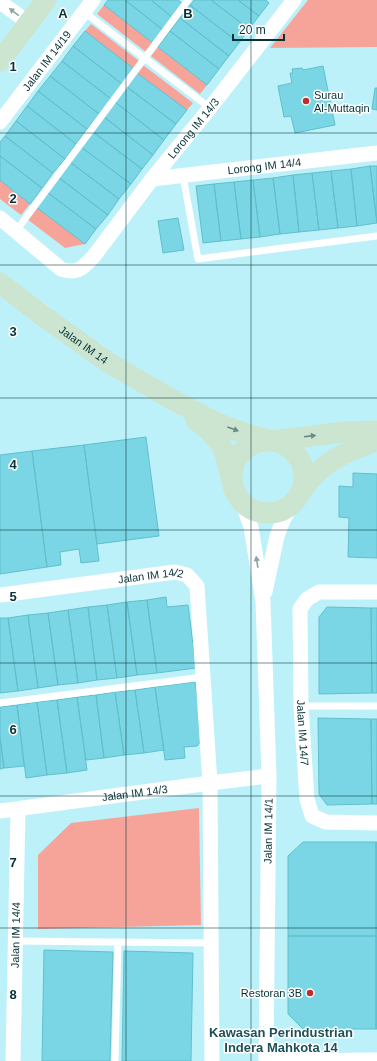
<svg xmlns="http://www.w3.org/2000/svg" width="377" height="1061" font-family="Helvetica,sans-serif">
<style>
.green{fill:#f6a499}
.building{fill:#7ad6e4;stroke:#61bfcc}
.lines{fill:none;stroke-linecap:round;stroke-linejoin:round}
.lane{stroke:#fff;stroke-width:7}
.street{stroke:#fff;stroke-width:15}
.secondary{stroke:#cce5d0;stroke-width:21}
.oneway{fill:#8fa2a5}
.oneway2{fill:#698b83}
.grid{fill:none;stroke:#063136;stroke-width:1;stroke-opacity:0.55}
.poi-dot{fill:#bd2f29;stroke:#fff;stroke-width:1.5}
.labels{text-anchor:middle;stroke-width:3;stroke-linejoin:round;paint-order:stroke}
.street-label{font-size:11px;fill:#063136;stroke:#fff}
.poi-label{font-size:11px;fill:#063136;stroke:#fff;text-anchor:start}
.quarter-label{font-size:13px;font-weight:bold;fill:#1e5057;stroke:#fff}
.grid-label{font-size:13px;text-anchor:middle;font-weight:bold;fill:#063136;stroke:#fff;stroke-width:3;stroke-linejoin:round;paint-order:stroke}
</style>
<rect width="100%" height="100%" fill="#bdf1f9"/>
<path class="green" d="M308 0H377V47L270 48Z
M104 5 153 43 146 52 97 14Z
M91 24 139 61 134 69 85 31Z
M158 47 207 85 200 94 151 56Z
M143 65 193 103 187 110 137 73Z
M0 180 30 204 21 215 0 199Z
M36 207 85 244 65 248 27 219Z
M199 808 201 925 38 929V855L71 823Z"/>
<path class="building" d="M108 0H125L163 30 153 43 104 5Z
M125 0H151L172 17 163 30Z
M151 0H178L182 3 172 17Z
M194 0H211L249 29 239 43 190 5Z
M211 0H238L259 16 249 29Z
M238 0H266L269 3 259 16Z
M190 5 239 43 229 56 180 18Z
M180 18 229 56 219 69 170 31Z
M85 31 134 69 122 84 73 46Z
M170 31 219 69 207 85 158 47Z
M73 46 122 84 111 99 62 61Z
M62 61 111 99 99 114 50 76Z
M323 66 335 125 295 133 291 116 284 117 278 86 292 83 290 73H293L292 69 302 68 303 70Z
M137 73 187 110 176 124 127 87Z
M50 76 99 114 87 129 38 91Z
M127 87 176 124 164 140 115 102Z
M375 88H377V110L372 109Z
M38 91 87 129 76 144 27 106Z
M115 102 164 140 153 155 104 117Z
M27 106 76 144 65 159 16 121Z
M104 117 153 155 142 169 93 132Z
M16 121 65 159 53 173 5 136Z
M93 132 142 169 131 184 81 147Z
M5 136 53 173 42 188 0 156V142Z
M81 147 131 184 119 199 70 162Z
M0 156 42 188 30 204 0 180Z
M70 162 119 199 108 215 58 177Z
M370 166 377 223 357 226 351 169Z
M370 166H377V223Z
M351 169 357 226 338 228 331 171Z
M331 171 338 228 319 230 312 173Z
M312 173 319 230 299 232 293 175Z
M293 175 299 232 280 234 273 178Z
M58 177 108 215 96 229 47 192Z
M273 178 280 234 260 237 253 180Z
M253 180 260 237 241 239 234 182Z
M234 182 241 239 221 241 214 184Z
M214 184 221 241 203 243 196 186Z
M47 192 96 229 85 244 36 207Z
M178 218 184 250 163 253 158 221Z
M146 437 159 536 97 544 84 445Z
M84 445 99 561 81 563 79 549 60 552 61 565 47 567 32 451Z
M32 451 47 567 0 574V455Z
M353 473 377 474V558L348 557 349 518 339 517V486L353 487Z
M166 597 167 607 188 605 196 668 157 673 147 600Z
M147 600 157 673 137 675 127 602Z
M127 602 137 675 117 678 107 605Z
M107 605 117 678 97 680 88 607Z
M88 607 97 680 78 683 68 610Z
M327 607 371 608 372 693 319 694V617Z
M371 608H377V693H372Z
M68 610 78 683 58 685 48 613Z
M48 613 58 685 38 688 28 615Z
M28 615 38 688 18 691 8 618Z
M0 618H8L18 691 0 693Z
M195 682 203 738 197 746 184 747 185 758 165 760 155 687Z
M155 687 164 750 144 753 135 690Z
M135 690 144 753 124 755 115 692Z
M115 692 124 755 104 758 96 695Z
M96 695 104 758 86 760 77 697Z
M77 697 87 770 67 773 57 700Z
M57 700 67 773 47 775 37 702Z
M37 702 47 775 26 778 17 705Z
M17 705 24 766 4 768 0 738V707Z
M318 718 371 719 372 804 327 805 319 794Z
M371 719H377V804H372Z
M0 738 4 768 0 769Z
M303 842H376V936H288V856Z
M376 842H377V937L376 936Z
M288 936H376V1029H303L288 1014Z
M376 936 377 937V1029H376Z
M44 950 113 952 110 1061H42Z
M124 951 193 953 191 1061H122Z"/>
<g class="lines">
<path class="lane" d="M84 12 210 108
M183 176 198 259 377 236
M16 231 188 0
M0 703 203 677
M301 706H377
M16 941 211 943
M115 1061 118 942"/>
<g class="street">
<path d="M0 2 29 23"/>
<path id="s1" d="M0 122 93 0"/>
<path id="s2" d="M152 179 377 153"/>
<path id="s3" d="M0 218 61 269C77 275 84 267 94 256L152 179 210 108 294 0"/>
<path d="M234 489 245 510 251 527 263 601 269 776 266 1061"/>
<path d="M265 592 277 536 283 520 299 493"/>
<path id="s4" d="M377 592H319L307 599 300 609 301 706 307 799 312 816 326 822 377 823"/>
<path id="s5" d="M0 595 175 572 187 575 197 586 210 783 212 1061"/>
<path id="s6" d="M0 811 210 783 269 776"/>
<path id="s7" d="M13 1061 18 809"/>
<path d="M266 1061 377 1060"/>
</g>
<g class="secondary">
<path d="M0 61 46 0"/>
<path id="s8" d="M0 283 43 316 109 363 173 400 219 424 247 434 272 441 344 432 377 431"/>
<path d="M196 420C207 429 218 437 224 451 227 459 229 469 231 478"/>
<circle cx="268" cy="477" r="36"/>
<path d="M300 493C319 464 345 451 377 441"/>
</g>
</g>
<defs><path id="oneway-solid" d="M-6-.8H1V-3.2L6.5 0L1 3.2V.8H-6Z"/></defs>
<g class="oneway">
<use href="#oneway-solid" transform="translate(14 12) rotate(-143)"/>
<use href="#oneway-solid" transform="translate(257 562) rotate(-99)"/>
</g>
<g class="oneway2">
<use href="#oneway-solid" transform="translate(233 429) rotate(20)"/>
<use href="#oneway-solid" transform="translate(310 436) rotate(-7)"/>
</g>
<path class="grid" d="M126 0V1061M251 0V1061M0 133H377M0 265H377M0 398H377M0 530H377M0 663H377M0 796H377M0 928H377"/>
<g class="poi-dot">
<circle cx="306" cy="101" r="4"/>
<circle cx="310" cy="993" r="4"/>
</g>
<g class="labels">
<g class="street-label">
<text dy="4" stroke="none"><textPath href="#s1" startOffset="77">Jalan IM 14/19</textPath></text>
<text dy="4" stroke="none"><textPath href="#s3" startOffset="280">Lorong IM 14/3</textPath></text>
<text dy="4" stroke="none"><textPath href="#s2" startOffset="113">Lorong IM 14/4</textPath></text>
<text dy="4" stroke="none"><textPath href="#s8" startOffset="104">Jalan IM 14</textPath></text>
<text dy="4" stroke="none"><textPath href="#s5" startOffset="152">Jalan IM 14/2</textPath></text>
<text dy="4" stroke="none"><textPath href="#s4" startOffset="208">Jalan IM 14/7</textPath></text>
<text dy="4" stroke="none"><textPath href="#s6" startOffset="136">Jalan IM 14/3</textPath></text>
<text transform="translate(268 831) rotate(-89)" y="4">Jalan IM 14/1</text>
<text dy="4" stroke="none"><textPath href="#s7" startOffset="126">Jalan IM 14/4</textPath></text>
</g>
<g class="poi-label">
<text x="314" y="99">Surau<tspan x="314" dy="13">Al-Muttaqin</tspan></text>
<text x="302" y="997" text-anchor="end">Restoran 3B</text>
</g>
<g class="quarter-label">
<text x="281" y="1037">Kawasan Perindustrian<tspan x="281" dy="15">Indera Mahkota 14</tspan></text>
</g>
</g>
<g class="grid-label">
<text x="63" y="18">A</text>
<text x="188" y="18">B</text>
<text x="13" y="71">1</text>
<text x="13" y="203">2</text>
<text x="13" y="336">3</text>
<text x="13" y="469">4</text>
<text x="13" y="601">5</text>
<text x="13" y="734">6</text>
<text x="13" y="867">7</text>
<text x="13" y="999">8</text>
</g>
<path d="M233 34v6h51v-6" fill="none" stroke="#063136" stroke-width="2"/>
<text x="239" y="34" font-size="12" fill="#063136" stroke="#ffffff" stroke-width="3" paint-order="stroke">20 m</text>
</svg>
